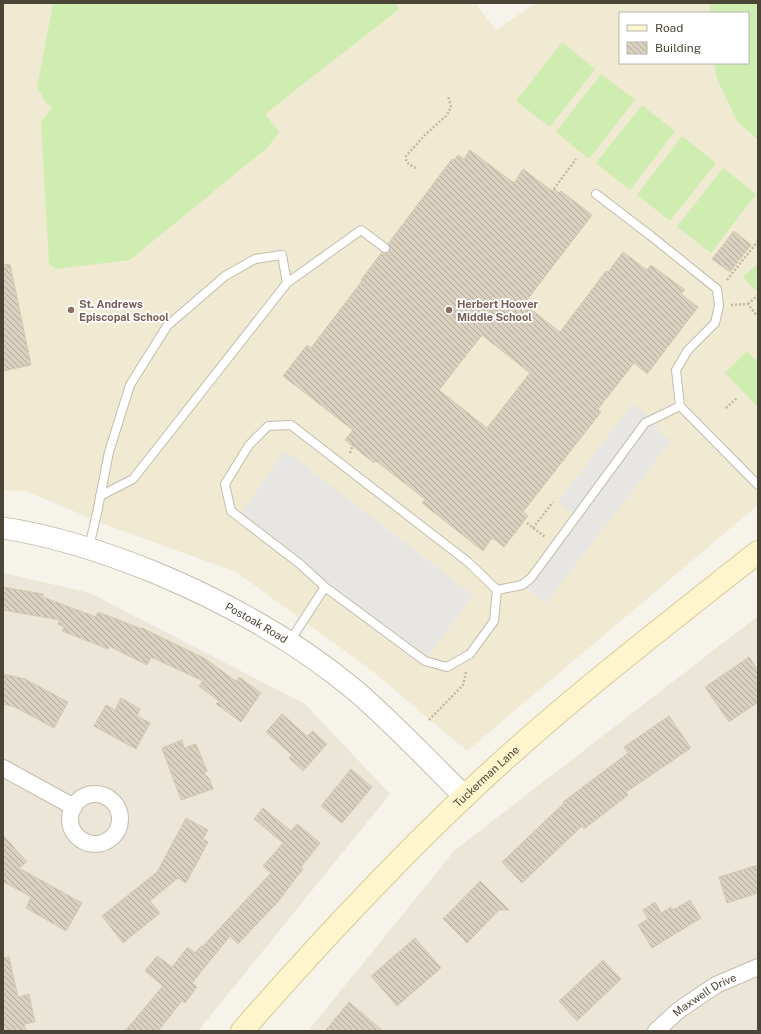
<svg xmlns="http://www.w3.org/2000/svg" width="761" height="1034" font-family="'Public Sans',sans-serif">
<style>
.residential{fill:#ebe6d8}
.education{fill:#f0ead3;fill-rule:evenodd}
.pitch{fill:#cfedb0}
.parking{fill:#e8e6e2}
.building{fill:url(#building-back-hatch);stroke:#d5c9b1;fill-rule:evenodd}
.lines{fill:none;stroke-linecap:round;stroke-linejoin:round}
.service-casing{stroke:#c3bcac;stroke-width:10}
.minor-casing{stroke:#c3bcac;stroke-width:18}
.tertiary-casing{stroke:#c3bcac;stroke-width:23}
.secondary-casing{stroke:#dacb97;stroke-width:24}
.path{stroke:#c6b99c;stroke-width:2.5;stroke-dasharray:2 2;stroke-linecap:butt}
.service{stroke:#fff;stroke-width:8}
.minor{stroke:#fff;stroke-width:16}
.tertiary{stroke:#fff;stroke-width:21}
.secondary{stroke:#fff5cc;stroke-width:22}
.education-dot{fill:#8d6e63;stroke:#fff;stroke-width:1.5}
.labels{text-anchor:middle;stroke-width:3.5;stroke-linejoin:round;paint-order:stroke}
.education-label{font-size:11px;font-weight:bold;fill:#785e54;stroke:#fff;text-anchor:start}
.street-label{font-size:11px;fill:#4b4537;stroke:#fff}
</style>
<defs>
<pattern id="building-back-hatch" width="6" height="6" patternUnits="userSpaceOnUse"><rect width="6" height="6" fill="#d9d0bf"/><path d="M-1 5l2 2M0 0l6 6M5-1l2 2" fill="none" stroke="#b2ab9c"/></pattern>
</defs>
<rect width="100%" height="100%" fill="#f6f3ea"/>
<path class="residential" d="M3 573 90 593 305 704 390 794 198 1031H3Z
M758 616V1031H308L455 850Z"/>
<path class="education" d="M3 3H475L496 30 536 3H758V505L467 751 371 670 236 572 112 527 25 491 3 490ZM620 13H748V63H620Z"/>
<path class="pitch" d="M53 3H395L399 9 265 114 279 132 268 147 130 260 56 269 49 264 41 123 52 106 47 104 37 88Z
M710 3H758V140L737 121 717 79 714 63H748V13H710Z
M562 42 595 69 550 127 516 101Z
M601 74 635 100 589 159 556 132Z
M642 105 675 131 630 190 596 163Z
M682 136 716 163 670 221 637 195Z
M723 168 756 194 711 253 677 227Z
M758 263V293L743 277Z
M747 351 758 362V407L725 373Z"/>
<path class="parking" d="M633 403 653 419 659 431 671 441 545 604 522 585 575 516 558 502Z
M285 450 473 595 425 661 239 517Z"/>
<path class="building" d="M470 150 514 183 523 169 552 191 554 189 559 193 561 191 592 215 524 304 560 332 606 271 608 272 623 252 647 270 651 265 685 290 681 294 698 307 647 374 634 363 598 409 601 412 523 512 528 516 504 547 492 538 483 551 422 503 425 499 376 461 374 463 345 440 353 430 283 376 307 345 311 348 362 281 361 280 382 252 385 253 389 252 390 248 388 244 452 159 454 160 458 155 464 159ZM482 335 530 373 487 428 439 390Z
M734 231 751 245 730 272 712 259Z
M10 264 31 365 3 371V265Z
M3 587 43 594V597L96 617 98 612 142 629V628L204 658 236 681 239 677 261 693 241 722 216 704 219 701 199 686 203 681 151 657 147 665 109 646 108 649 62 631 64 627 58 624 60 620 3 610Z
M749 657 758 670V702L729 722 705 687Z
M3 674 25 679 68 702 54 728 15 707 3 704Z
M121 698 140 709 137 716 150 723 136 749 94 726 106 705 115 710Z
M282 714 307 736 313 731 327 744 303 771 289 758 292 755 266 732Z
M669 716 691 748 626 792 628 795 584 829 582 826 522 883 502 862 564 803 563 802 628 753 624 747Z
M182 740 184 748 196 744 207 771 204 774 209 778 213 789 181 800 162 748Z
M351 769 372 787 342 823 321 806Z
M263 808 291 831 297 824 320 843 301 867 303 869 276 904 238 944 230 936 192 983 197 987 185 1003 182 1001 158 1031H125L163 986 145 971 157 956 172 967 188 947 195 953 201 946 202 947 271 873 263 866 283 843 254 819Z
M186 818 208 830 203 839 208 842 186 883 178 878 150 901 160 913 123 943 102 916 157 872Z
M3 835 27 862 19 868 82 903 66 931 26 908 31 897 4 882 3 883Z
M758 865V893L727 903 719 877Z
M480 881 509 910H499L467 943 443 919Z
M690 900 701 918 652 948 638 925 648 919 643 910 655 902 661 913 671 907 673 910Z
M415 938 441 968 397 1006 371 976Z
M9 957 18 997 29 994 35 1022 24 1024 26 1031H3V958Z
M603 960 621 979 577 1021 559 1001Z
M349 1002 383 1031H325Z"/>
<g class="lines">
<defs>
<path id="service" d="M596 194 651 236 717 289 719 306 715 323 688 350 676 370 680 406 758 485
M287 283 361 230 385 248
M291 425 468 562 497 590 494 621 470 654 447 667 425 661 348 604 325 587 300 564 231 511 225 484 249 445 268 426Z
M89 547 97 513 109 452 130 385 167 326 225 276 255 259 282 255 287 283 133 479 100 496
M497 590 522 585 531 578 645 423 680 406
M290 641 325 587"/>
<g id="minor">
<path d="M3 768 74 807"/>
<circle cx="95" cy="819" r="25"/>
<path id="s1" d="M656 1031 679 1010 716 985 758 967"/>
</g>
<g id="tertiary">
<path id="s2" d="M3 528C56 536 107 553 156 573 228 603 296 641 356 691 394 724 429 761 464 796"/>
</g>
<g id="secondary">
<path id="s3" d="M242 1031C313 950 386 871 464 797 556 709 658 631 758 552"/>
</g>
</defs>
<use href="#service" class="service-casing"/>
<use href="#minor" class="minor-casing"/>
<use href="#tertiary" class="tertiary-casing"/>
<use href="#secondary" class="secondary-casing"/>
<path class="path" d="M416 168C410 165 405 163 406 156L425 135 447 115 451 107 448 96
M554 189 576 159
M727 280 758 241
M748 304 758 295
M731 305 748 304 757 316
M726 408 737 398
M350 453 353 444
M527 523 545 537
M533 528 553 502
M429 720 463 685 466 672"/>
<use href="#service" class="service"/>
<use href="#minor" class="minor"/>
<use href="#tertiary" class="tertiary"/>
<use href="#secondary" class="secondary"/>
</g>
<g class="education-dot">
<circle cx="71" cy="310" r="4"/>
<circle cx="449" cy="310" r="4"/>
</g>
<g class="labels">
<g class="education-label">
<text x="79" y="308">St. Andrews<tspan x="79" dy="13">Episcopal School</tspan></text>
<text x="457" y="308">Herbert Hoover<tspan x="457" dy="13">Middle School</tspan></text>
</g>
<g class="street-label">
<text dy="4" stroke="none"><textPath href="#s2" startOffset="272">Postoak Road</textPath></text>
<text dy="4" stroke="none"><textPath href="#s3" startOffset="353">Tuckerman Lane</textPath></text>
<text dy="4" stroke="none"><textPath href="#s1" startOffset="61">Maxwell Drive</textPath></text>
</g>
</g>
<rect width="761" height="1034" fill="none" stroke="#4b4537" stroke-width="8"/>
<rect x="619" y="12" width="130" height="52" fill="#ffffff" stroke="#b7b5af"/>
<rect x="627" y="25" width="20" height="6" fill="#fff5cc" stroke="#b7b5af"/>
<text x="655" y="32" font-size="12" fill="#4b4537">Road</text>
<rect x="627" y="42" width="20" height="12" fill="url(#building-back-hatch)" stroke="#b7b5af"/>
<text x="655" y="52" font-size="12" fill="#4b4537">Building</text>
</svg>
